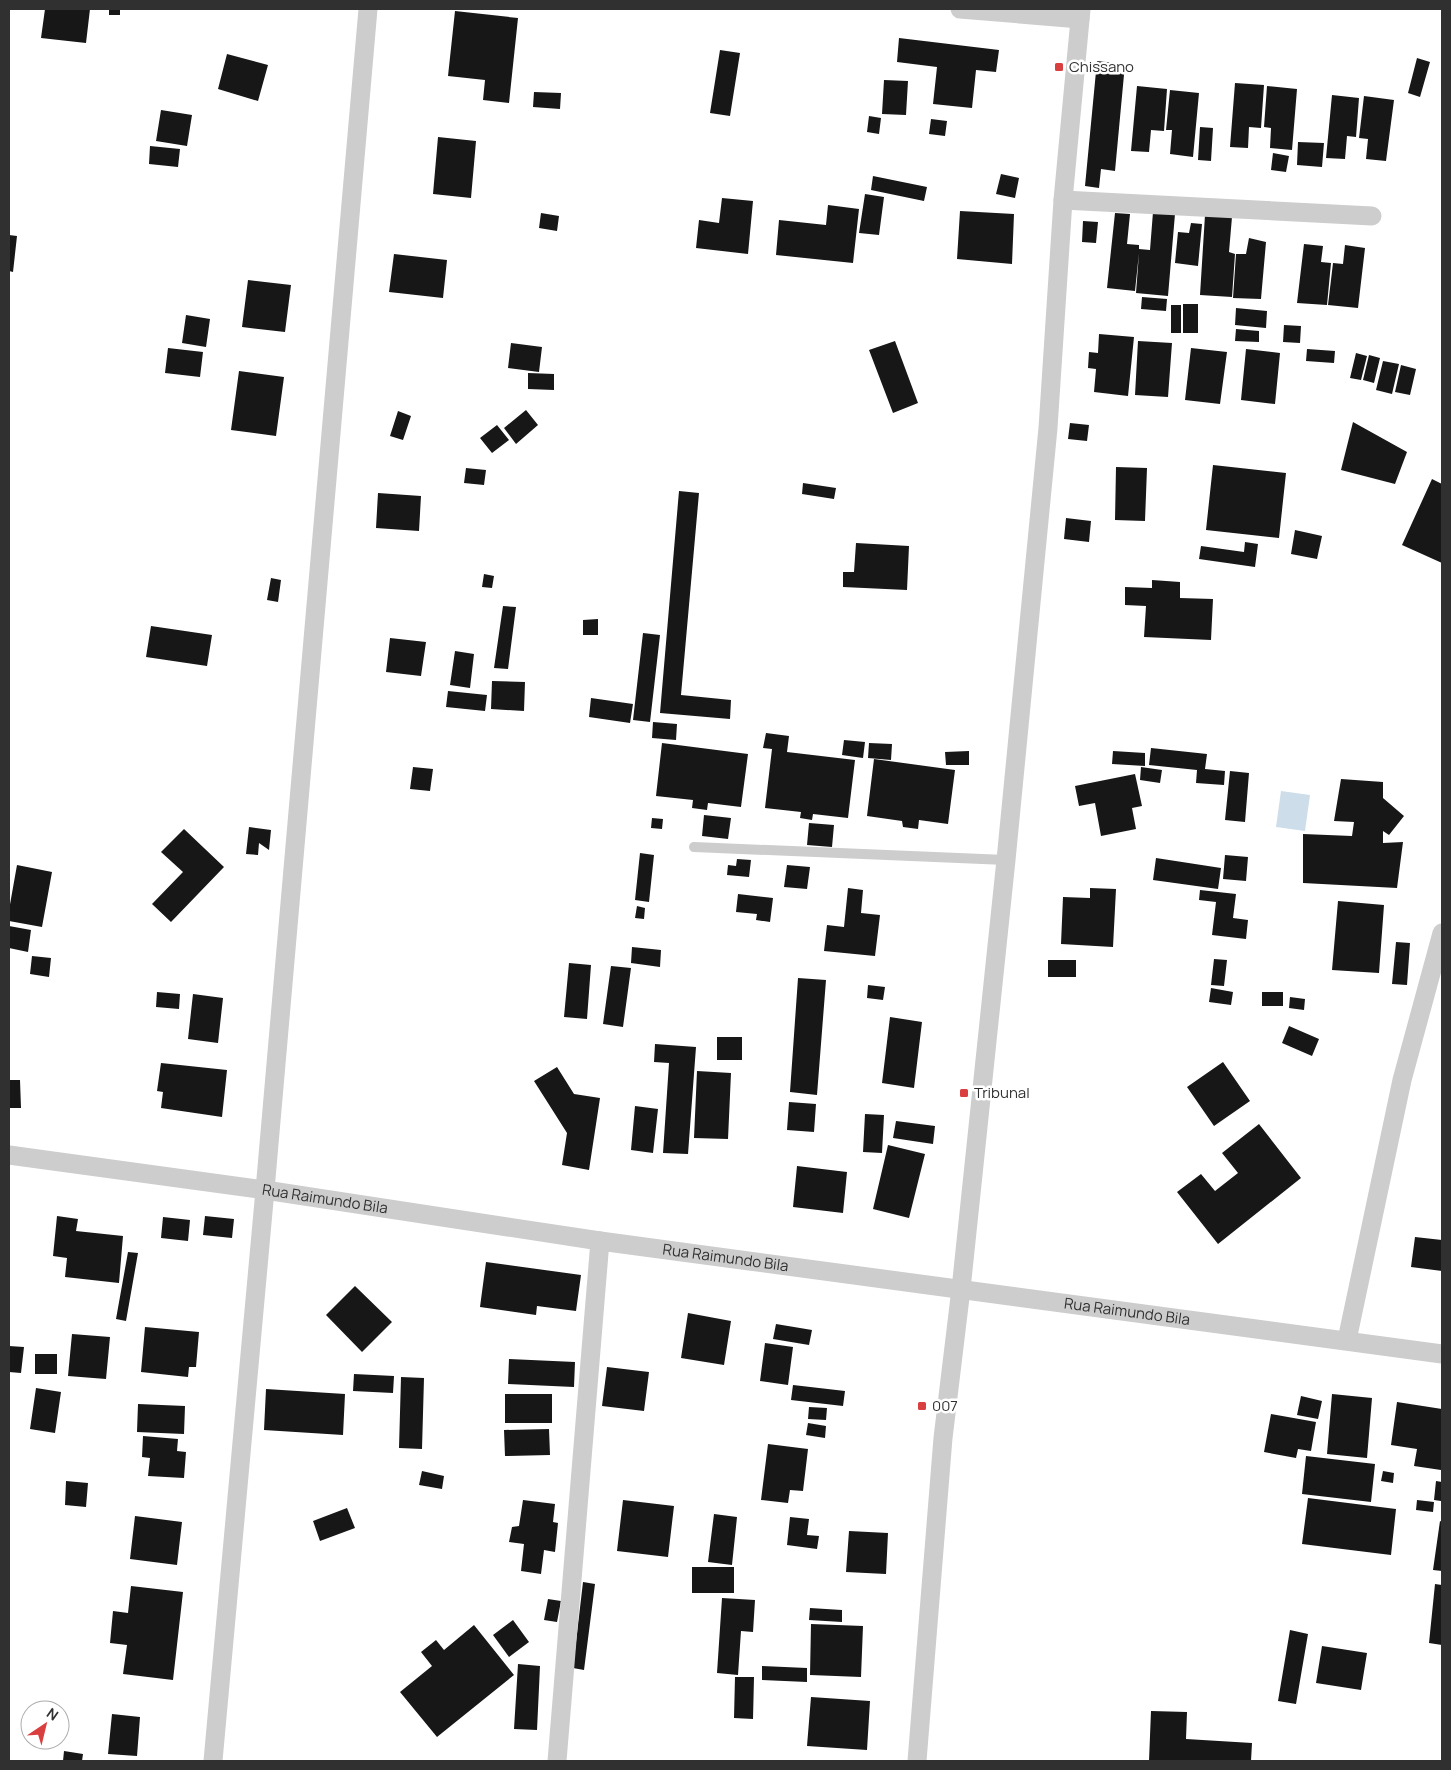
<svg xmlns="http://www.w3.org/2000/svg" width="1451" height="1770" font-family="Manrope,sans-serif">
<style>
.water{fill:#cdddea}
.building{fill:#171717}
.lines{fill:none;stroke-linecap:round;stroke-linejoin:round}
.service{stroke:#cdcdcd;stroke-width:10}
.minor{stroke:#cdcdcd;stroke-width:19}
.poi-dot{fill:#da3f40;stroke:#fff;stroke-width:2}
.labels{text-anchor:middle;stroke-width:5;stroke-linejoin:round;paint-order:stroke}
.poi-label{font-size:15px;fill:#303030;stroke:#fff;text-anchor:start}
.street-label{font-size:15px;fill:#303030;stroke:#fff}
</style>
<rect width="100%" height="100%" fill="#fff"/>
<path class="water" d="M1281 791 1310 795 1305 831 1276 827Z"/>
<path class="building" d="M45 9H90L86 43 41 38Z
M109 9H120V15H109Z
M455 11 518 18 509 103 483 100 485 80 448 76Z
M899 38 999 50 996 72 976 70 972 108 933 104 937 67 897 62Z
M720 50 740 53 730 116 710 113Z
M227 54 268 65 258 101 218 89Z
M1417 58 1430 62 1420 97 1408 93Z
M1097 61 1125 64 1115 171 1101 169 1099 188 1085 186Z
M884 80 908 81 906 115 882 114Z
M1235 83 1264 85 1261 128 1249 127 1248 148 1230 147Z
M1137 86 1167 89 1164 131 1151 130 1149 152 1131 151Z
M1267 86 1297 89 1292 150 1270 148 1271 128 1264 127Z
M1170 90 1199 93 1193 157 1170 154 1172 130H1166Z
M534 92 561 93 560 109 533 107Z
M1332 95 1359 98 1356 137 1347 136 1345 159 1326 158Z
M1364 96 1394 100 1386 161 1366 159 1368 139 1359 138Z
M161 110 192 115 187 146 156 141Z
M869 116 881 118 879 134 867 132Z
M931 119 947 121 945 136 929 134Z
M1200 127 1213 128 1211 161 1198 160Z
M438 137 476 141 471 198 433 194Z
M1298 142 1324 143 1322 167 1297 165Z
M150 146 180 149 178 167 149 164Z
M1273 153 1289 156 1286 172 1271 170Z
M1001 174 1019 178 1015 198 996 194Z
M873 176 927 187 924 201 871 190Z
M865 194 884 197 879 235 859 233Z
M722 198 753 201 748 254 696 248 699 220 719 223Z
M828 205 859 209 853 263 776 255 779 220 826 225Z
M960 211 1014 214 1012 264 957 259Z
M1153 212 1175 214 1168 296 1136 293 1139 253 1135 291 1107 288 1115 213 1130 214 1127 244 1139 245V249L1150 250Z
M541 213 559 216 557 231 539 228Z
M1205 215 1232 217 1229 252 1235 254 1232 297 1200 295Z
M1083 221 1098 222 1096 243 1082 242Z
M1191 223 1202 224 1198 266 1175 263 1178 232 1189 233Z
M9 235 17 236 13 272 9 271Z
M1249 238 1266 242 1261 299 1233 298 1236 254H1246Z
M1304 244 1323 246 1321 262 1331 263 1327 305 1297 303Z
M1345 245 1365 248 1358 308 1328 305 1333 263 1343 264Z
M394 254 447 260 443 298 389 292Z
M248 280 291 285 285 332 242 327Z
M1142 297 1167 299 1166 311 1141 309Z
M1183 304H1198V333H1183Z
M1171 305H1181V333H1171Z
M1236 308 1267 311 1266 328 1235 325Z
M186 315 210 319 206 347 182 343Z
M1284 325 1301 326 1300 343 1283 342Z
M1236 329 1259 331V342L1235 341Z
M1099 334 1134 337 1128 396 1094 392 1096 369 1088 368 1089 352 1098 353Z
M895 341 918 403 893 413 869 350Z
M1138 341 1172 343 1168 397 1135 395Z
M511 343 542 347 539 372 508 368Z
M168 348 203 352 200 377 165 373Z
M1191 348 1227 352 1220 404 1185 400Z
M1246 349 1280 353 1275 404 1241 400Z
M1307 349 1335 351 1334 363 1306 361Z
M1356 353 1367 356 1361 380 1350 378Z
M1369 355 1380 358 1374 383 1363 380Z
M1383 361 1399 364 1392 394 1376 390Z
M1401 365 1416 369 1410 395 1395 392Z
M239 371 284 377 276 436 231 430Z
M528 373 554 374V390L528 389Z
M526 410 538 425 516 444 504 428Z
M398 411 411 416 403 440 390 436Z
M1353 422 1407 452 1395 484 1341 470Z
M1070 423 1089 425 1087 441 1068 439Z
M497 425 509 440 492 453 480 438Z
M1213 465 1286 473 1279 538 1206 530Z
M1116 467 1147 468 1145 521 1115 520Z
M466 468 486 470 484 485 464 483Z
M1432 479 1442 484V563L1402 545Z
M803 483 836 488 834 499 802 494Z
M679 491 699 493 681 695 731 700 730 719 660 713Z
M378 493 421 496 419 531 376 528Z
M1066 518 1091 521 1089 542 1064 539Z
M1295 530 1322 536 1317 559 1291 554Z
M1245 542 1258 544 1255 567 1199 559 1201 546 1244 552Z
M856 543 909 546 907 590 843 587V572H854Z
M484 574 494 576 492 588 482 587Z
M271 578 281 580 278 602 267 600Z
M1152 580 1180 582V598L1213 599 1211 640 1144 637 1146 606 1125 605V587L1152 588Z
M503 606 516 607 508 669 494 668Z
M598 619V635H583V620Z
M151 626 212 635 207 666 146 657Z
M643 633 660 635 650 722 633 720Z
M390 638 426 642 421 676 386 672Z
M455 651 474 654 470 688 450 685Z
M492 681 525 682 524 711 491 709Z
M448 691 487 695 485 711 446 707Z
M591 698 633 704 630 723 589 717Z
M653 722 677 724 676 740 652 738Z
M766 733 789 736 787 752 855 760 848 818 813 814 812 820 800 818 801 812 765 808 772 749 763 748Z
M844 740 865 742 863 758 842 755Z
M662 743 748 754 741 807 708 803 707 810 692 808 693 800 656 796Z
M869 743 892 744 891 760 868 758Z
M1151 748 1207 754 1205 769 1225 771 1224 785 1196 783 1197 770 1149 765Z
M969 751V765H946L945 752Z
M1113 751 1145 753V766L1112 764Z
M874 759 955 770 948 824 919 820 918 829 903 827 902 821 867 816Z
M413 767 433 769 430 791 410 789Z
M1141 767 1162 770 1160 783 1140 780Z
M1230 771 1249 773 1245 822 1225 820Z
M1135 774 1142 806 1132 808 1136 829 1101 836 1095 803 1079 806 1075 786Z
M1341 779 1383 782V798L1404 816 1389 835 1383 831V843L1403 842 1397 888 1303 883V834L1352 836 1354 822 1334 821Z
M704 815 731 818 728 839 702 836Z
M652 818 663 819 662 829 651 828Z
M809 823 834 825 832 847 807 845Z
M249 827 271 830 269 850 259 843 258 855 246 854Z
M184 829 224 867 171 922 152 904 183 872 161 852Z
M640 853 654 855 649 902 635 900Z
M1225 855 1248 857 1246 881 1223 879Z
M1156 858 1221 868 1218 889 1153 880Z
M737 859 751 860 749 877 727 875 728 865 736 866Z
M17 865 52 872 42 927 9 921V910Z
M787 865 810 867 807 889 784 887Z
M848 888 863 890 861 913 880 915 875 956 824 951 827 925 844 927Z
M1090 888 1116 889 1113 947 1061 944 1063 897 1090 898Z
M1200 890 1236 894 1233 918 1248 920 1246 939 1212 935 1216 902 1199 900Z
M738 894 773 898 770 922 756 920 757 914 736 912Z
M1338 901 1384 905 1379 973 1332 970Z
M637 906 645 908 644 919 635 918Z
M9 926 31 930 28 952 9 948Z
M1396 942 1410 943 1407 985 1392 984Z
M632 947 661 950 660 967 631 963Z
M32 956 51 958 49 977 30 974Z
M1214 959 1227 960 1224 986 1211 985Z
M1048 960H1076V977H1048Z
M569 963 591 965 587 1019 564 1017Z
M611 966 631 968 623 1027 603 1024Z
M798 978 826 980 817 1095 790 1092Z
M868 985 885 987 883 1000 867 998Z
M1211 988 1233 992 1231 1005 1209 1002Z
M157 992 180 994 179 1009 156 1007Z
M1262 992H1283V1006H1262Z
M193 994 223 998 218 1043 188 1039Z
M1290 997 1305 999 1304 1010 1289 1008Z
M890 1017 922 1022 914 1088 882 1083Z
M1289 1026 1319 1039 1312 1056 1282 1043Z
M717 1037H742V1060H717Z
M655 1044 696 1047 688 1154 663 1153 669 1063 654 1062Z
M1223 1062 1250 1101 1214 1126 1187 1087Z
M161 1063 227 1070 222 1117 161 1108 163 1092 157 1091Z
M557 1067 574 1094 600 1098 589 1170 562 1165 567 1133 534 1081Z
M697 1071 731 1073 728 1139 694 1138Z
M9 1080H20L21 1108H9Z
M789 1102 816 1104 814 1132 787 1130Z
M635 1106 658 1109 653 1153 631 1150Z
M865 1114 884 1115 882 1153 863 1152Z
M896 1121 935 1126 933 1144 893 1138Z
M1259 1124 1301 1178 1218 1244 1177 1192 1201 1174 1215 1191 1238 1173 1222 1153Z
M888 1145 925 1154 909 1218 873 1209Z
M797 1166 847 1172 843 1213 793 1207Z
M57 1216 78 1219 76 1231 123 1236 119 1283 65 1277 67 1258 53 1256Z
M205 1216 234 1219 232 1238 203 1235Z
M163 1217 190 1220 188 1241 161 1238Z
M1415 1237 1442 1240V1271L1411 1267Z
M128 1252 138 1253 126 1321 116 1319Z
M486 1262 581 1275 576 1311 537 1306 536 1315 480 1307Z
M355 1286 392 1322 362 1352 326 1315Z
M688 1313 731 1321 724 1365 681 1358Z
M776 1324 812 1330 809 1345 773 1339Z
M145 1327 199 1332 196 1367H189L188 1377 141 1372Z
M72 1334 110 1337 106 1379 68 1376Z
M765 1343 793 1347 788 1385 760 1381Z
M9 1346 24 1347 21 1373 9 1372Z
M35 1354H57V1374H35Z
M509 1359 575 1362 574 1387 508 1384Z
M607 1367 649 1372 644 1411 602 1406Z
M354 1374 394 1376 393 1393 353 1391Z
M401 1377 424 1378 422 1449 399 1448Z
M793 1385 845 1391 843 1406 791 1400Z
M36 1388 61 1392 55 1433 30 1429Z
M266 1389 345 1394 343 1435 264 1430Z
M505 1394H552V1423H505Z
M1332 1394 1372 1398 1367 1458 1327 1454Z
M1301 1396 1322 1401 1318 1419 1297 1415Z
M1397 1402 1442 1409V1457L1441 1470 1414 1466 1417 1449 1391 1445Z
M138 1404 185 1406 184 1434 137 1432Z
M809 1407 827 1408 826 1420 808 1419Z
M1271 1414 1316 1422 1311 1451 1298 1449 1296 1458 1264 1452Z
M808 1423 826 1426 825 1438 806 1435Z
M549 1429 550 1455 505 1456 504 1430Z
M143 1436 178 1439 177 1451 186 1452 184 1478 148 1476 150 1458 142 1457Z
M768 1444 808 1449 803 1491 790 1490 788 1503 761 1500Z
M1306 1456 1375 1464 1371 1502 1302 1494Z
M422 1471 444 1476 442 1489 419 1485Z
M1383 1471 1394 1473 1393 1483 1381 1481Z
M66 1481 88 1483 86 1507 65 1505Z
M1436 1481 1442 1482 1441 1501 1434 1500Z
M1308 1498 1396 1509 1391 1555 1302 1544Z
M523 1500 555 1504 553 1522 558 1523 555 1552 544 1550 541 1574 521 1571 524 1544 509 1542 512 1527 519 1526Z
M623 1500 674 1506 668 1557 617 1551Z
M1417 1500 1434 1502 1433 1512 1416 1510Z
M347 1508 355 1528 320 1541 313 1521Z
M714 1514 737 1517 732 1565 708 1562Z
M135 1516 182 1522 177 1565 130 1559Z
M790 1517 809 1519 807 1535 819 1536 817 1549 787 1545Z
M1440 1521 1442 1522V1571L1433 1570Z
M849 1531 888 1533 886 1574 846 1572Z
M692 1567H734V1593H692Z
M583 1582 595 1584 584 1670 573 1668Z
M1435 1584 1442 1585V1645L1429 1643Z
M131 1586 183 1592 173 1680 123 1674 127 1645 110 1643 113 1611 128 1613Z
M722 1598 755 1600 753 1632 741 1631 738 1675 717 1673Z
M548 1599 561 1601 557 1622 544 1620Z
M810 1608 842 1610V1622L809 1620Z
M513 1620 529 1642 509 1657 493 1635Z
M811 1624 863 1626 861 1677 810 1675Z
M474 1625 514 1675 437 1737 400 1692 432 1666 421 1652 436 1640 444 1650Z
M1290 1630 1308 1634 1296 1704 1278 1701Z
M1322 1646 1367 1653 1361 1690 1316 1683Z
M518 1664 540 1666 537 1730 514 1729Z
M762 1666 807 1668V1682L762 1680Z
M735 1677H754L753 1719 734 1718Z
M811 1697 870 1701 867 1750 807 1746Z
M1151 1711 1187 1712 1186 1739 1252 1743 1251 1761H1149Z
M112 1714 140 1717 137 1756 108 1754Z
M64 1751 83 1754 82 1761H63Z"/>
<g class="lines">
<path class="service" d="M694 847 1006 860"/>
<g class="minor">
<path d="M960 9 1080 19"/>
<path d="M1063 200 1372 216"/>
<path id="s1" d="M9 1155 265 1190 600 1241 1442 1354"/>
<path d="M1347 1340 1402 1080 1442 933"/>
<path d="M213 1761 265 1190 368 9"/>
<path d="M557 1761 600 1241"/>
<path d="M917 1761 943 1438 961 1289 1006 860 1048 428 1063 200 1081 9"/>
</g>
</g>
<g class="poi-dot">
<rect x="1054" y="62" width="10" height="10" rx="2.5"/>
<rect x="959" y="1088" width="10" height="10" rx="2.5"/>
<rect x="917" y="1401" width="10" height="10" rx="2.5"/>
</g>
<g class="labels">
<g class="poi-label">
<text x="1069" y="72">Chissano</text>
<text x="974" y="1098">Tribunal</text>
<text x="932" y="1411">007</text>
</g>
<g class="street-label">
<text dy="5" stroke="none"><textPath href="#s1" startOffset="319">Rua Raimundo Bila</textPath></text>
<text dy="5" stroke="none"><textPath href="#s1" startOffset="724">Rua Raimundo Bila</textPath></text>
<text dy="5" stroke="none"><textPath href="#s1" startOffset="1129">Rua Raimundo Bila</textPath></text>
</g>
</g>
<rect width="1451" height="1770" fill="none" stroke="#303030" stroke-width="20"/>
<g transform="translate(45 1725) rotate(35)"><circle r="24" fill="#ffffff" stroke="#acacac"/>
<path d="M0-4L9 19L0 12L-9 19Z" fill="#da3f40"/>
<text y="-8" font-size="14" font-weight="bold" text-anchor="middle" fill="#303030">N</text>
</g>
</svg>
